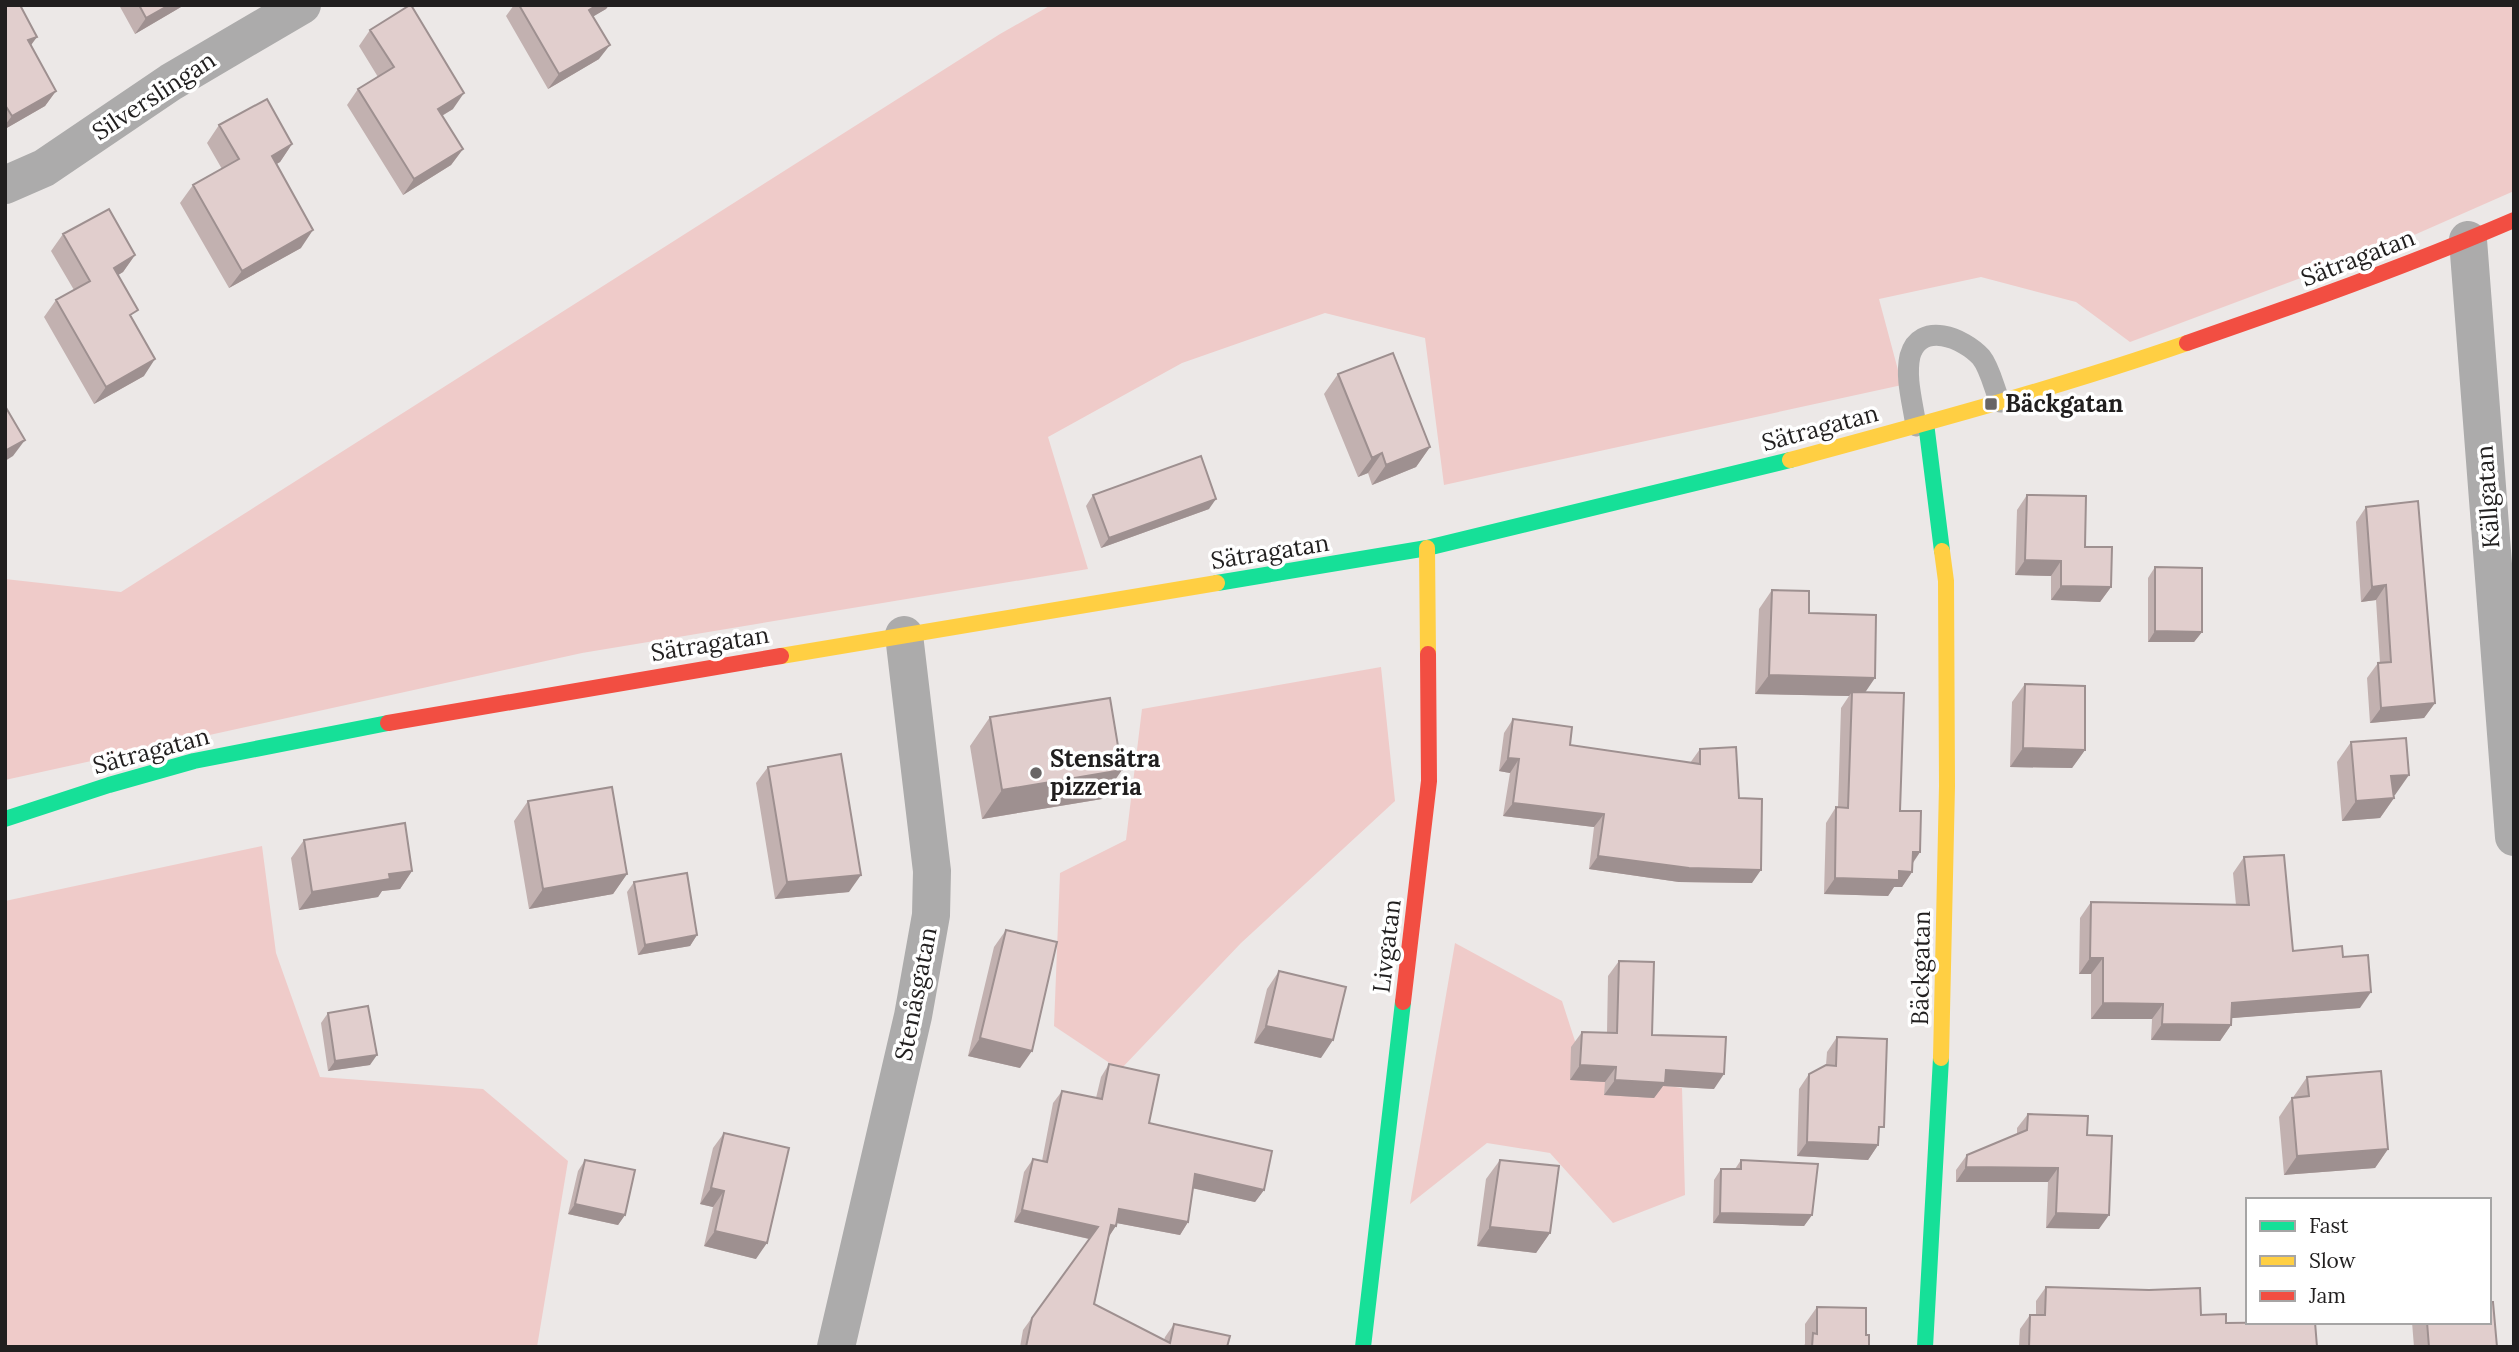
<svg xmlns="http://www.w3.org/2000/svg" width="2519" height="1352" font-family="Lora,serif">
<style>
.green{fill:#efcbc9}
.lines{fill:none;stroke-linecap:round;stroke-linejoin:round}
.lane{stroke:#acabab;stroke-width:21}
.street{stroke:#acabab;stroke-width:38}
.fast{stroke:#16e098;stroke-width:16}
.slow{stroke:#ffcf43;stroke-width:16}
.jam{stroke:#f24e42;stroke-width:16}
.wall{fill:#c2b1b0}
.shaded-wall{fill:#9e9090}
.building{fill:#e1cecd;stroke:#9e9090;stroke-width:2}
.poi-dot{fill:#686565;stroke:#fff;stroke-width:2.5}
.labels{text-anchor:middle;stroke-width:7;stroke-linejoin:round;paint-order:stroke}
.street-label{font-size:24px;fill:#211f1f;stroke:#fff}
.poi-label{font-size:24px;font-weight:bold;fill:#211f1f;stroke:#fff;text-anchor:start}
</style>
<rect width="100%" height="100%" fill="#ece8e7"/>
<path class="green" d="M1051 5H2514V191L2405 239 2130 342 2076 302 1981 277 1879 299 1902 385 1444 485 1425 338 1325 313 1182 363 1048 437 1088 569 582 653 5 780V579L121 592 1000 34Z
M1381 667 1395 801 1241 943 1120 1070 1054 1026 1060 873 1126 840 1142 709Z
M262 846 276 953 320 1077 483 1089 568 1161 537 1347H5V901Z
M1455 943 1562 1001 1586 1075 1682 1088 1685 1195 1613 1223 1550 1153 1487 1143 1410 1204Z"/>
<g class="lines">
<path class="lane" d="M1916 426C1913 404 1905 378 1910 356 1920 320 1964 338 1981 357 1990 368 1994 388 2000 402"/>
<path class="street" d="M5 185 44 168 171 82 302 5
M2468 240 2514 837
M836 1347 913 1016 931 915 932 871 904 635"/>
<path class="fast" d="M1926 423 1942 551
M1217 583 1427 548 1790 460
M5 819 109 785 194 761 388 723
M1363 1347 1403 1002
M1925 1347 1941 1058"/>
<path class="slow" d="M1790 460C1923 424 2057 388 2187 343
M1427 548 1428 654
M781 656 1217 583
M1941 1058 1947 786 1946 581 1942 551"/>
<path class="jam" d="M2187 343C2297 305 2407 266 2514 220
M388 723 781 656
M1403 1002 1429 781 1428 654"/>
</g>
<path class="wall" d="M5 5 31 46 56 91 45 106 5 129Z
M119 5H183L181 7 135 34Z
M514 5H609L606 9 593 16 599 59 548 89 506 16Z
M370 30 453 109 442 116 463 149 451 165 403 195 347 105 358 89 378 77 359 46Z
M219 125 292 144 280 162 276 164 301 248 229 288 180 203 193 185 222 169 207 143Z
M63 234 135 255 123 272 118 275 132 318 144 376 94 404 44 317 56 300 74 290 51 251Z
M1338 374 1430 447 1416 467 1372 485 1368 473 1358 477 1324 394Z
M1093 495 1209 509 1101 548 1086 506Z
M2027 495 2085 547 2111 587 2100 602 2051 600V576L2015 575 2017 510Z
M2366 507 2435 703 2424 718 2370 723 2367 678 2378 663H2380L2376 600 2361 602 2356 522Z
M2155 567 2202 632 2194 642H2148V578Z
M1772 590 1809 613 1865 692 1900 811 1920 852 1913 863 1912 872 1902 887H1894L1888 896 1824 894 1826 823 1836 807H1838L1841 708 1849 696 1755 694 1759 609Z
M2025 684 2085 750 2072 768 2010 767 2012 702Z
M990 717 1102 799 982 819 970 746Z
M1513 719 1570 745 1690 763 1700 749 1739 798 1752 883 1679 882 1589 869 1594 827 1503 816 1510 773 1499 771 1504 733Z
M2351 742 2395 795H2393L2394 798 2380 818 2342 821 2337 762Z
M768 767 849 892 775 899 756 783Z
M528 801 627 874 613 894 529 909 514 821Z
M304 840 412 871 400 889 382 891 378 897 299 910 291 858Z
M2244 857 2293 951 2343 957 2360 1008 2231 1018V1025L2220 1041 2151 1040 2152 1019H2091V974H2079L2080 918 2091 902 2236 905 2233 873Z
M634 882 697 935 690 946 638 955 627 892Z
M1006 930 1020 1068 968 1056 994 947Z
M1619 961 1652 1035 1714 1089 1663 1086 1654 1098 1604 1095 1605 1082 1570 1080 1571 1047 1582 1032 1607 1033 1608 976Z
M1279 971 1321 1058 1254 1043 1267 989Z
M328 1013 370 1065 328 1071 321 1023Z
M1837 1037 1878 1135V1145L1868 1160 1797 1156 1799 1089 1809 1074 1826 1065 1827 1052Z
M1109 1064 1149 1123 1264 1190 1255 1202 1193 1188 1188 1222 1180 1235 1117 1223 1109 1237 1094 1304 1164 1340 1165 1337 1174 1324 1227 1347H1020L1023 1330 1089 1239 1014 1222 1024 1172 1033 1159 1042 1161 1053 1103 1062 1091 1096 1098 1101 1077Z
M2307 1077 2388 1149 2375 1168 2284 1175 2279 1117 2292 1098H2294V1096Z
M2028 1114 2087 1135 2099 1229 2046 1228 2048 1182H1956V1170L1967 1155 2017 1134V1128Z
M724 1133 756 1259 704 1246 713 1207 700 1204 713 1148Z
M585 1160 625 1215 618 1225 568 1214 578 1171Z
M1500 1160 1550 1233 1536 1253 1477 1246 1486 1179Z
M1741 1160 1812 1215 1804 1226 1713 1223 1714 1180 1721 1169H1735Z
M2046 1287 2201 1315 2226 1323 2317 1347H2019L2020 1329 2030 1315H2036V1301Z
M1817 1307 1866 1335 1869 1347H1803L1805 1344V1324Z
M2412 1322H2489L2497 1347H2414Z"/>
<path class="shaded-wall" d="M169 5H183L181 7 135 34 146 18Z
M597 5H609L606 9 579 25 589 10Z
M37 37 26 52 28 40Z
M610 45 599 59 548 89 559 74Z
M56 91 45 106 5 129V125L12 116Z
M464 93 453 109 426 125 438 109Z
M292 144 280 162 260 174 272 156Z
M463 149 451 165 403 195 414 179Z
M313 230 301 248 229 288 242 271Z
M135 255 123 272 102 285 114 268Z
M155 359 144 376 94 404 106 387Z
M25 440 13 456 5 461V451Z
M1430 447 1416 467 1372 485 1386 465Z
M1382 453 1368 473 1358 477 1372 458Z
M1216 499 1209 509 1101 548 1109 538Z
M2025 560 2061 561 2051 576 2015 575Z
M2386 585 2376 600 2361 602 2372 587Z
M2061 586 2111 587 2100 602 2051 600Z
M2155 631 2202 632 2194 642H2148Z
M1769 675 1875 678 1862 697 1852 692 1849 696 1755 694Z
M2435 703 2424 718 2370 723 2381 708Z
M2023 748 2085 750 2072 768 2010 767Z
M1508 758 1519 759 1510 773 1499 771Z
M1122 770 1102 799 982 819 1002 790Z
M2409 775 2395 795 2378 796 2391 776Z
M2394 798 2380 818 2342 821 2356 801Z
M1513 803 1604 814 1594 827 1503 816Z
M1913 852H1920L1909 868Z
M1598 856 1761 870 1752 883 1679 882 1589 869Z
M412 871 400 889 382 891 378 897 299 910 312 892 389 874Z
M1899 871 1912 872 1902 887H1894L1888 896 1824 894 1835 878Z
M627 874 613 894 529 909 543 889Z
M861 875 849 892 775 899 787 882Z
M697 935 690 946 638 955 645 945Z
M2090 958H2103L2091 974H2079Z
M2371 992 2360 1008 2221 1019 2232 1003Z
M2103 1003 2163 1004 2152 1019H2091Z
M2162 1024 2231 1025 2220 1041 2151 1040Z
M1266 1026 1333 1040 1321 1058 1254 1043Z
M980 1038 1032 1051 1020 1068 968 1056Z
M377 1055 370 1065 328 1071 335 1061Z
M1580 1065 1616 1067 1605 1082 1570 1080Z
M1666 1070 1724 1074 1714 1089 1663 1086 1654 1098 1604 1095 1615 1080Z
M1807 1142 1878 1145 1868 1160 1797 1156Z
M2388 1149 2375 1168 2284 1175 2297 1156Z
M1966 1167 2058 1168 2048 1182H1956Z
M1195 1174 1264 1190 1255 1202 1187 1187Z
M711 1188 724 1191 713 1207 700 1204Z
M575 1204 625 1215 618 1225 568 1214Z
M1119 1209 1188 1222 1180 1235 1111 1222Z
M1022 1210 1098 1227 1090 1239 1014 1222Z
M1720 1213 1812 1215 1804 1226 1713 1223Z
M2056 1213 2109 1215 2099 1229 2046 1228Z
M1111 1225 1116 1226 1107 1239Z
M1490 1227 1550 1233 1536 1253 1477 1246Z
M715 1231 767 1243 756 1259 704 1246Z"/>
<path class="building" d="M5 5H20L37 37 28 40 56 91 12 116 5 105Z
M139 5H169L146 18Z
M410 5H411L464 93 438 109 463 149 414 179 358 89 394 67 370 30Z
M519 5H597L589 10 610 45 559 74Z
M267 99 292 144 272 156 313 230 242 271 193 185 239 159 219 125Z
M109 209 135 255 114 268 138 310 130 315 155 359 106 387 56 300 90 281 63 234Z
M1393 353 1430 447 1386 465 1382 453 1372 458 1338 374Z
M5 406 25 440 5 451Z
M1201 456 1216 499 1109 538 1093 495Z
M2027 495 2086 496 2085 547H2112L2111 587 2061 586V561L2025 560Z
M2418 501 2435 703 2381 708 2378 663 2391 662 2386 585 2372 587 2366 507Z
M2155 567 2202 568V632L2155 631Z
M1772 590 1809 591V613L1876 615 1875 678 1769 675Z
M2025 684 2085 686V750L2023 748Z
M1852 692 1904 693 1900 811H1921L1920 852H1913L1912 872 1899 871V880L1835 878 1836 807 1848 808Z
M1110 698 1122 770 1002 790 990 717Z
M1513 719 1572 727 1570 745 1700 764V749L1736 747 1739 798 1762 799 1761 870 1689 868 1598 856 1604 814 1513 803 1519 759 1508 758Z
M2406 738 2409 775 2391 776 2394 798 2356 801 2351 742Z
M841 754 861 875 787 882 768 767Z
M612 787 627 874 543 889 528 801Z
M405 823 412 871 389 874 390 879 312 892 304 840Z
M2284 855 2293 951 2342 946 2343 957 2368 955 2371 992 2232 1003 2231 1025 2162 1024 2163 1004 2103 1003V958H2090L2091 902 2249 905 2244 857Z
M687 873 697 935 645 945 634 882Z
M1006 930 1057 942 1032 1051 980 1038Z
M1619 961 1654 962 1652 1035 1726 1037 1724 1074 1666 1070 1665 1083 1615 1080 1616 1067 1580 1065 1582 1032 1617 1033Z
M1279 971 1346 987 1333 1040 1266 1026Z
M368 1006 377 1055 335 1061 328 1013Z
M1837 1037 1887 1039 1884 1127H1879L1878 1145 1807 1142 1809 1074 1826 1065 1836 1066Z
M1109 1064 1159 1075 1149 1123 1272 1151 1264 1190 1195 1174 1188 1222 1119 1209 1116 1226 1111 1225 1094 1304 1170 1343 1174 1324 1230 1336 1227 1347H1026L1032 1318 1098 1227 1022 1210 1033 1159 1047 1162 1062 1091 1102 1099Z
M2381 1071 2388 1149 2297 1156 2292 1098 2309 1096 2307 1077Z
M2028 1114 2088 1116 2087 1135 2112 1136 2109 1215 2056 1213 2058 1168 1966 1167 1967 1155 2027 1130Z
M724 1133 789 1148 767 1243 715 1231 724 1191 711 1188Z
M585 1160 635 1170 625 1215 575 1204Z
M1500 1160 1559 1166 1550 1233 1490 1227Z
M1741 1160 1818 1164 1812 1215 1720 1213 1721 1169H1741Z
M2046 1287 2149 1290 2200 1288 2201 1315 2226 1314V1323L2315 1322 2317 1347H2029L2030 1315H2045Z
M2489 1302H2493L2497 1347H2429L2427 1322H2489Z
M1817 1307 1866 1308V1335H1869V1347H1812L1813 1333 1817 1334Z"/>
<g class="poi-dot">
<rect x="1984" y="397" width="14" height="14" rx="3.5"/>
<circle cx="1036" cy="773" r="7"/>
</g>
<g class="labels">
<g class="street-label">
<text transform="translate(154 96) rotate(-33)" y="8">Silverslingan</text>
<text transform="translate(2358 258) rotate(-21)" y="8">Sätragatan</text>
<text transform="translate(1820 428) rotate(-15)" y="8">Sätragatan</text>
<text transform="translate(2488 497) rotate(-94)" y="8">Källgatan</text>
<text transform="translate(1270 552) rotate(-9)" y="8">Sätragatan</text>
<text transform="translate(710 644) rotate(-9)" y="8">Sätragatan</text>
<text transform="translate(151 751) rotate(-15)" y="8">Sätragatan</text>
<text transform="translate(1387 946) rotate(-83)" y="8">Livgatan</text>
<text transform="translate(1921 968) rotate(-89)" y="8">Bäckgatan</text>
<text transform="translate(916 994) rotate(-79)" y="8">Stenåsgatan</text>
</g>
<g class="poi-label">
<text x="2005" y="412">Bäckgatan</text>
<text x="1050" y="767">Stensätra<tspan x="1050" dy="28">pizzeria</tspan></text>
</g>
</g>
<rect width="2519" height="1352" fill="none" stroke="#211f1f" stroke-width="14"/>
<rect x="2246" y="1198" width="245" height="126" fill="#ffffff" stroke="#a6a5a5" stroke-width="2"/>
<rect x="2260" y="1221" width="35" height="10" fill="#16e098" stroke="#a6a5a5" stroke-width="2"/>
<text x="2309" y="1233" font-size="21" fill="#211f1f">Fast</text>
<rect x="2260" y="1256" width="35" height="10" fill="#ffcf43" stroke="#a6a5a5" stroke-width="2"/>
<text x="2309" y="1268" font-size="21" fill="#211f1f">Slow</text>
<rect x="2260" y="1291" width="35" height="10" fill="#f24e42" stroke="#a6a5a5" stroke-width="2"/>
<text x="2309" y="1303" font-size="21" fill="#211f1f">Jam</text>
</svg>
